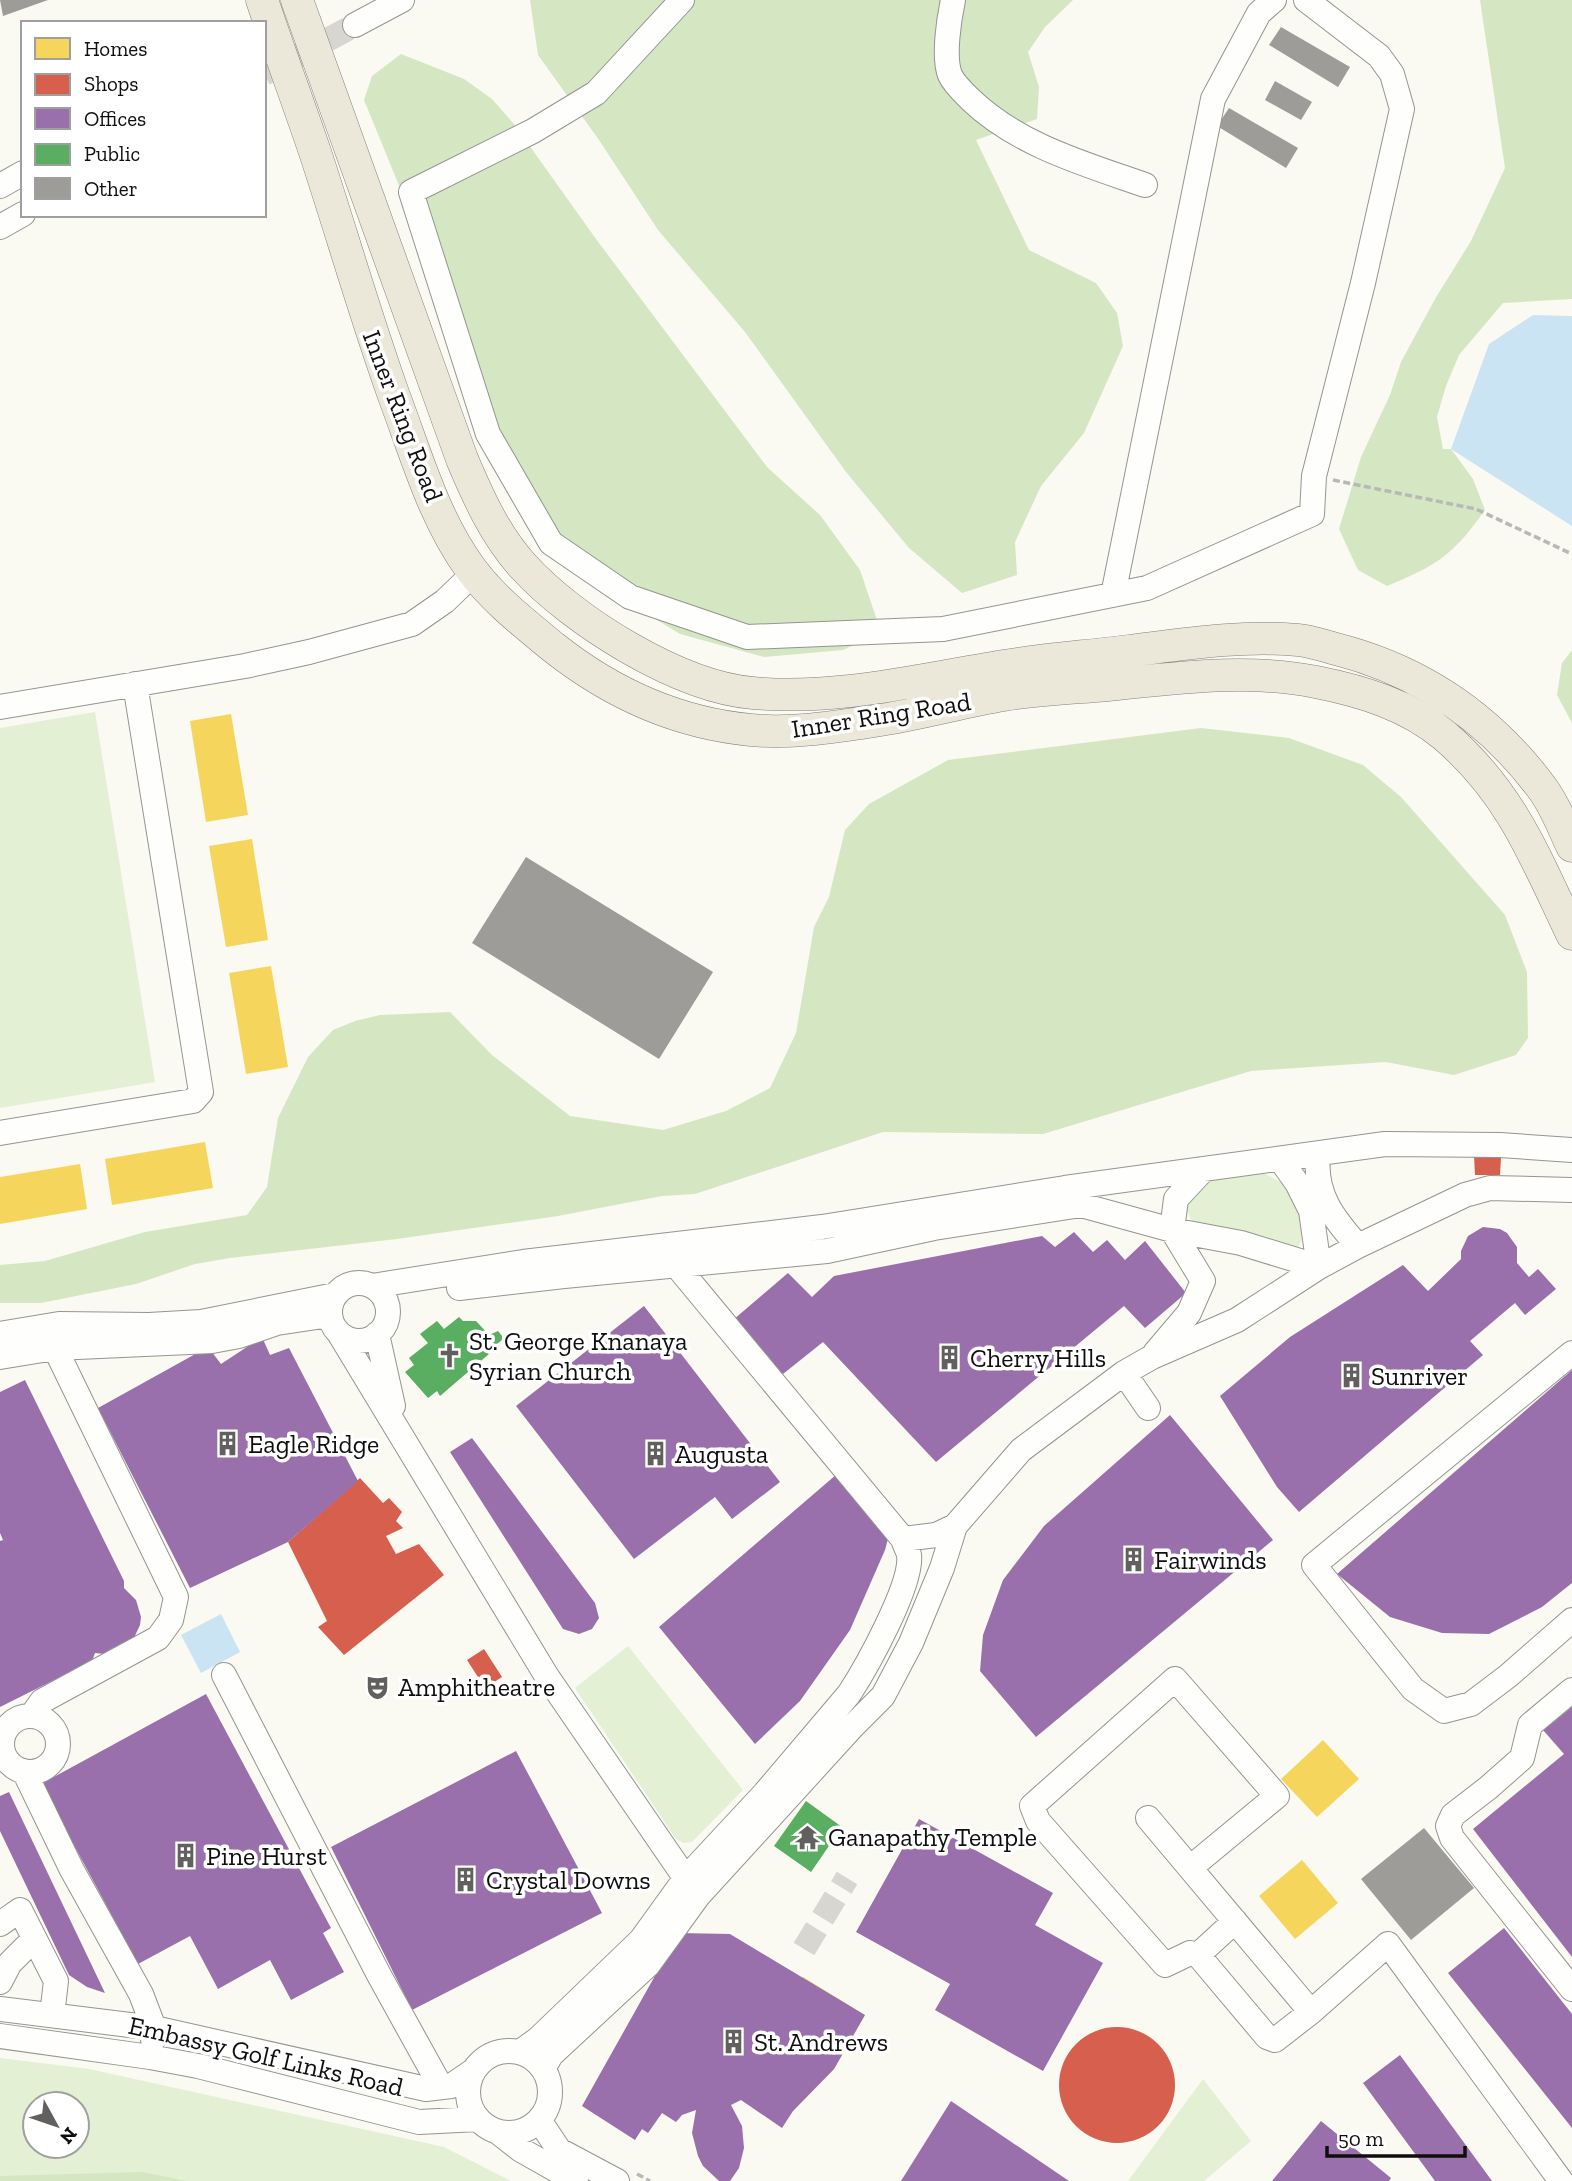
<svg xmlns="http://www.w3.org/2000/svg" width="1572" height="2181" font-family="'Zilla Slab',serif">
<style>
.green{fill:#e3f0d3;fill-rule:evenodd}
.forest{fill:#d4e7c2}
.water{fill:#cae4f3}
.homes{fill:#f6d55c}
.shops{fill:#d6604d}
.offices{fill:#9970ab}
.public{fill:#5aae61}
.building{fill:#9e9c98}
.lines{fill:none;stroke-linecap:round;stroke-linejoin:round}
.minor-tunnel{stroke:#d7d6d0;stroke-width:24;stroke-dasharray:24 12;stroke-linecap:butt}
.minor-casing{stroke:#949491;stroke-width:26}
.major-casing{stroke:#82817e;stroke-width:33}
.path{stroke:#b8b8b6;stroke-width:3.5;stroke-dasharray:7 3.5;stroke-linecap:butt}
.minor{stroke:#fefefd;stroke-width:24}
.major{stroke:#ebe7d9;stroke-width:32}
.labels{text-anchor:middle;stroke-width:7;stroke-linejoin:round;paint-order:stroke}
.street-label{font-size:26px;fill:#0e0e0e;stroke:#fff}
.poi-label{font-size:26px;fill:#0e0e0e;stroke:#fff;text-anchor:start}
</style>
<rect width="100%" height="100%" fill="#faf9f2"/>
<path class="green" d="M95 712 155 1082 0 1108V728Z
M1261 1173C1288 1182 1295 1194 1301 1220 1303 1230 1304 1238 1298 1247L1293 1250 1194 1223C1185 1213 1187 1206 1189 1193L1210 1178Z
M628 1646 743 1790 692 1842 684 1843 676 1839 575 1688Z
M0 2058 89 2069 444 2147 511 2181H0ZM35 2104H77V2146H35Z
M1203 2079 1251 2141 1204 2181H1128Z"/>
<path class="forest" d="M530 0H1073L1045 27 1028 52 1039 87 1037 119 976 140 1029 250 1096 283 1117 313 1123 346 1084 433 1041 486 1015 542 1017 575 962 593 909 548 846 472 745 332 658 230 599 140 538 55Z
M1480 0H1572V299L1503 303 1459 355 1446 386 1437 417 1443 449H1451L1473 479 1485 510C1453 555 1438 565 1387 586L1358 570 1339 529 1361 457 1390 395 1401 362 1435 299 1471 241 1505 168Z
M401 54 464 79 492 99 514 124 596 239 767 467 820 515 860 570 881 632 843 650 764 657 680 634 601 586 541 532 364 100 372 76Z
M1572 650V723L1557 695 1562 663Z
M1201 728 1289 738 1363 765 1401 797 1505 915 1527 972 1528 1038 1516 1055 1454 1075 1386 1062 1251 1071 1043 1134 883 1132 695 1194 662 1196 558 1216 397 1239 230 1258 195 1264 136 1284 41 1303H0V1265L45 1261 145 1232 247 1215 267 1187 278 1118 308 1057 333 1030 355 1021 380 1015 450 1012 492 1055 570 1116 663 1130 726 1111 770 1088 796 1033 814 927 829 897 845 830 869 804 948 760Z
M142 2172 187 2181H0V2176Z"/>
<path class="water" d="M1533 315 1572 316V526L1451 449 1489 344Z
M221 1614 240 1652 201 1673 181 1635Z"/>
<path class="homes" d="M231 714 248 815 206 822 190 721Z
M252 839 268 940 226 947 209 846Z
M271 966 288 1067 246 1074 229 973Z
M205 1142 213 1188 112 1205 105 1159Z
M80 1164 87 1209 0 1224V1177Z
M1323 1740 1359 1779 1317 1817 1281 1779Z
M1302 1860 1338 1903 1295 1939 1259 1896Z
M803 1977 865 2015 834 2069 793 2111 730 2083 720 2097 692 2106 673 2093 661 2111 637 2095 656 2068 651 2064 684 2014 666 2002 681 1979 727 2010 734 2000 756 2015Z"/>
<path class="shops" d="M1474 1156 1501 1158 1500 1175H1475Z
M360 1478 383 1503 389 1498 402 1512 396 1521 403 1528 386 1536 396 1554 419 1544 444 1575 344 1655 318 1627 327 1621 288 1542Z
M484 1649 502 1677 485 1688 467 1660Z
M1059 2085a58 58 0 1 1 116 0a58 58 0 1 1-116 0Z"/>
<path class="offices" d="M1483 1227 1500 1229 1507 1233 1517 1247V1263L1529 1277 1538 1269 1556 1289 1525 1315 1515 1303 1470 1341 1483 1355 1299 1512 1277 1487 1220 1396 1290 1337 1403 1265 1428 1291 1461 1259V1251L1468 1236Z
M1074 1232 1093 1252 1107 1240 1125 1260 1145 1241 1186 1293 1145 1328 1124 1306 936 1462 823 1342 783 1374 733 1320 788 1273 812 1297 834 1276 1042 1236 1055 1247Z
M644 1306 780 1482 732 1519 715 1497 634 1559 516 1406Z
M262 1337 270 1355 289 1348 358 1481 288 1542 190 1588 98 1408 208 1347 221 1364Z
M1572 1370V1583L1542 1607 1489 1634 1442 1633 1390 1617 1337 1574Z
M25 1380 124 1581V1588L136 1600 141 1617 140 1625 132 1642 105 1654 95 1653 92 1661 0 1707V1541L3 1540 0 1533V1392Z
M1170 1415 1273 1540 1036 1737 980 1671 983 1635 1003 1580 1044 1526Z
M472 1438 595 1603 599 1618 592 1629 579 1634 563 1629 450 1452Z
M837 1474 889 1535 885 1550 850 1630 800 1701 755 1744 659 1627Z
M206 1694 331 1928 323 1933 344 1972 291 2000 270 1960 218 1989 190 1936 138 1964 41 1784Z
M1572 1707V1957L1473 1829 1564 1754 1543 1730Z
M516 1751 602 1913 412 2010 331 1847Z
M9 1792 105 1993 87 1987 69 1975 0 1831V1796Z
M919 1819 1053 1893 1035 1925 1103 1963 1043 2071 935 2010 950 1984 856 1932Z
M1504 1928 1572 2014V2128L1448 1973Z
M679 1933 730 1934 865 2015 834 2069 793 2111 782 2128 741 2100 731 2105 742 2126 744 2148 739 2168 730 2181H719L703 2166 698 2156 692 2133 696 2110 682 2115 676 2122 662 2113 648 2133 642 2129 635 2140 582 2106Z
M1400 2055 1492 2181H1435L1363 2083Z
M951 2101 1069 2181H901Z
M1321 2121 1391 2178 1389 2181H1272Z"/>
<path class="public" d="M459 1317 463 1321H476L489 1335 498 1331 502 1336V1340L487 1352 489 1354 440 1396 437 1391 428 1398 405 1372 414 1365 409 1358 428 1343 420 1334 437 1321 444 1329Z
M806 1801 842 1827 811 1872 774 1846Z"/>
<path class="building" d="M0 0H48L3 16Z
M1281 27 1350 67 1338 87 1269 45Z
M1275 81 1312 102 1301 120 1265 100Z
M1229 108 1298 148 1286 168 1217 126Z
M526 857 713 972 659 1059 472 943Z
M1424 1828 1474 1888 1411 1940 1361 1879Z"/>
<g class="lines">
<path class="minor-tunnel" d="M264 74 355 25
M804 1949 847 1878"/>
<defs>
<path id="minor" d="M682 0 596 93 533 131 411 192 488 434 551 543 630 597 747 637 943 629 1147 588 1312 514 1314 476 1363 283 1402 109 1392 74 1379 56 1306 0
M953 0C949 19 943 57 950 75 954 84 964 93 971 100 1018 145 1085 164 1145 185
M355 25 402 0
M0 186 23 173
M0 227 23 214
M1113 595 1213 99 1259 13 1274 0
M0 707 245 666 309 652 412 624 445 601 474 573
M0 1133 193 1101 201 1092 135 684
M1318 1155C1314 1194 1333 1218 1358 1246
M330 1312a29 29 0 1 1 58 0a29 29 0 1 1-58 0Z
M372 1286 523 1262 822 1227 1065 1188 1385 1144 1500 1145 1572 1150
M459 1288 564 1276 827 1251 934 1228 1081 1205 1172 1230 1241 1243 1319 1267 1311 1211 1297 1183 1280 1159
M339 1333 546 1675 695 1892
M0 1334 59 1324 149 1325 201 1322 335 1295
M377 1334 393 1406
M1155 1353 1189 1313 1203 1281 1172 1230 1176 1199 1204 1169
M1572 1353 1314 1565 1413 1689 1444 1711 1471 1704 1508 1676 1572 1620
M0 1357 55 1348 212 1341 239 1336 277 1323 330 1315
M1124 1373 1148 1408
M903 1539 936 1535 955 1526 1021 1450 1124 1373 1152 1357 1237 1320 1319 1267 1358 1246 1465 1195 1490 1188 1572 1190
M224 1675 379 1975 441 2087
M1572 1690 1530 1725 1522 1758 1488 1788 1453 1815 1448 1826 1452 1838 1572 1989
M32 1715 42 1701 158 1638 171 1620 176 1597 55 1348
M2 1744a28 28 0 1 1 56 0a28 28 0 1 1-56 0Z
M24 1771 72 1870 141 1994 154 2028 153 2040
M1148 1818 1311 2012
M1190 1868 1277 1796 1175 1679 1032 1806 1038 1821 1165 1965 1190 1953 1198 1955 1267 2037 1275 2040 1311 2012 1388 1944 1561 2181
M0 1924 20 1910 56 1981 52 2015
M1198 1955 1235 1921
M0 1982 10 1963 34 1939
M0 2009 154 2028 426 2089 451 2086 473 2071
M0 2036 150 2057 198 2066 419 2122 478 2119
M468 2092a41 41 0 1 1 82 0a41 41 0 1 1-82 0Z
M520 2052 538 2039 641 1940 685 1879 765 1793 849 1694C866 1668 913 1584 909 1555 908 1550 904 1544 903 1539L676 1265
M543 2069 551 2055 648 1965 698 1896 854 1725 883 1696 911 1643 942 1568 955 1526
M539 2120 559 2150 617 2181
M498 2132 521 2150 576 2181"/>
<path id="major" d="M262 0C279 51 298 102 315 152 342 234 365 315 394 396 416 454 434 519 471 569 493 599 524 623 553 647 611 693 677 723 751 730 791 734 835 727 874 721 918 715 961 702 1004 695 1038 689 1074 688 1108 685 1177 678 1247 668 1316 682 1362 691 1408 705 1445 736 1512 794 1535 857 1572 934
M297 0 462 459C478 497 495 535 523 566 573 621 679 687 753 693 832 700 910 682 986 669 1033 660 1081 657 1129 651 1185 644 1241 635 1298 640 1311 641 1324 646 1336 649 1422 671 1489 717 1542 788 1555 805 1563 827 1572 846"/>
</defs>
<use href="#minor" class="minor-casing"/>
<use href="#major" class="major-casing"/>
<path class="path" d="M1333 480 1476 509 1572 554
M637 2174 650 2181"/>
<use href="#minor" class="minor"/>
<use href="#major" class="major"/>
</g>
<defs>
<symbol id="church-bare" viewBox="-9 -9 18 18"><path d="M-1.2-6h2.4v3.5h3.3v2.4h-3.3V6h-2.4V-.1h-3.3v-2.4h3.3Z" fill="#61605e" stroke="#fff" stroke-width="2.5" paint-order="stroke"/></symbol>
<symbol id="building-bare" viewBox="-9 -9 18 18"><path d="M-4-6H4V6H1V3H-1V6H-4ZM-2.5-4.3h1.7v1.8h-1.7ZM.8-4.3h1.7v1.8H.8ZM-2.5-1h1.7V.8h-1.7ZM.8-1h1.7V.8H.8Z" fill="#61605e" stroke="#fff" stroke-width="2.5" paint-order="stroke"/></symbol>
<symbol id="theatre-bare" viewBox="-9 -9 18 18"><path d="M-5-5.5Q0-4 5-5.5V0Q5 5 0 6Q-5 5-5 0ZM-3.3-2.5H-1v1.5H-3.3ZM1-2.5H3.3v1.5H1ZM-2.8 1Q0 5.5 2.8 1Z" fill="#61605e" stroke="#fff" stroke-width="2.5" paint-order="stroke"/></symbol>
<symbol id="temple-bare" viewBox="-9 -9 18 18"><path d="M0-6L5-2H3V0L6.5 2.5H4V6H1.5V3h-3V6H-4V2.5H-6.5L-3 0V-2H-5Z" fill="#61605e" stroke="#fff" stroke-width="2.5" paint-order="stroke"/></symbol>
</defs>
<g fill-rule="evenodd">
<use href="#church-bare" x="432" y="1338" width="35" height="35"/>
<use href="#building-bare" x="932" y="1340" width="35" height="35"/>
<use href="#building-bare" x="1334" y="1358" width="35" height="35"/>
<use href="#building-bare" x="210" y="1426" width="35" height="35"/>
<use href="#building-bare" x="638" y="1436" width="35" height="35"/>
<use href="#building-bare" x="1116" y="1542" width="35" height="35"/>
<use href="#theatre-bare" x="360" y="1670" width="35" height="35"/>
<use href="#temple-bare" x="790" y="1820" width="35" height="35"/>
<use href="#building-bare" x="168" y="1838" width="35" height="35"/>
<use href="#building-bare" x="448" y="1862" width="35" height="35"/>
<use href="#building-bare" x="716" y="2024" width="35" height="35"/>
</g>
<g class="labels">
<g class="street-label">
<text transform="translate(403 416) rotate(69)" y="9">Inner Ring Road</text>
<text transform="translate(881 715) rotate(-9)" y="9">Inner Ring Road</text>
<text transform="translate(266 2056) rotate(13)" y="9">Embassy Golf Links Road</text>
</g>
<g class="poi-label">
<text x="469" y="1350">St. George Knanaya<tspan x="469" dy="30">Syrian Church</tspan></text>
<text x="970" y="1367">Cherry Hills</text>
<text x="1371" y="1385">Sunriver</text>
<text x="248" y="1453">Eagle Ridge</text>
<text x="675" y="1463">Augusta</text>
<text x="1154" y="1569">Fairwinds</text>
<text x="398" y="1696">Amphitheatre</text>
<text x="828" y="1846">Ganapathy Temple</text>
<text x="206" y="1865">Pine Hurst</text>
<text x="486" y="1889">Crystal Downs</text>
<text x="754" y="2051">St. Andrews</text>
</g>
</g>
<rect x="21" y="21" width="245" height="196" fill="#ffffff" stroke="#9f9f9f" stroke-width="2"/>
<rect x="35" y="38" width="35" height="21" fill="#f6d55c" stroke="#9f9f9f" stroke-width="2"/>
<text x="84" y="56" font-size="21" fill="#0e0e0e">Homes</text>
<rect x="35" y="74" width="35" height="21" fill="#d6604d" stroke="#9f9f9f" stroke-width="2"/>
<text x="84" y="91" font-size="21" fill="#0e0e0e">Shops</text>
<rect x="35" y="108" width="35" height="21" fill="#9970ab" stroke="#9f9f9f" stroke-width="2"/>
<text x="84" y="126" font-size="21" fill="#0e0e0e">Offices</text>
<rect x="35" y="144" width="35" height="21" fill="#5aae61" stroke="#9f9f9f" stroke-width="2"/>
<text x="84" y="161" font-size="21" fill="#0e0e0e">Public</text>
<rect x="35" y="178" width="35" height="21" fill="#9e9c98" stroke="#9f9f9f" stroke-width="2"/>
<text x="84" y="196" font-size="21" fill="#0e0e0e">Other</text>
<g transform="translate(56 2125) rotate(130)"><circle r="33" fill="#ffffff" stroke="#9f9f9f" stroke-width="2"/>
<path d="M0-5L12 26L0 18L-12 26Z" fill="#61605e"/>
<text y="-10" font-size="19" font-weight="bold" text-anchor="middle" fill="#0e0e0e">N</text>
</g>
<path d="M1327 2146v10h138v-10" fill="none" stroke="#0e0e0e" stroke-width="3.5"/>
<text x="1338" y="2146" font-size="21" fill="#0e0e0e" stroke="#ffffff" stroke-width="5" paint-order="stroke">50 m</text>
</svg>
